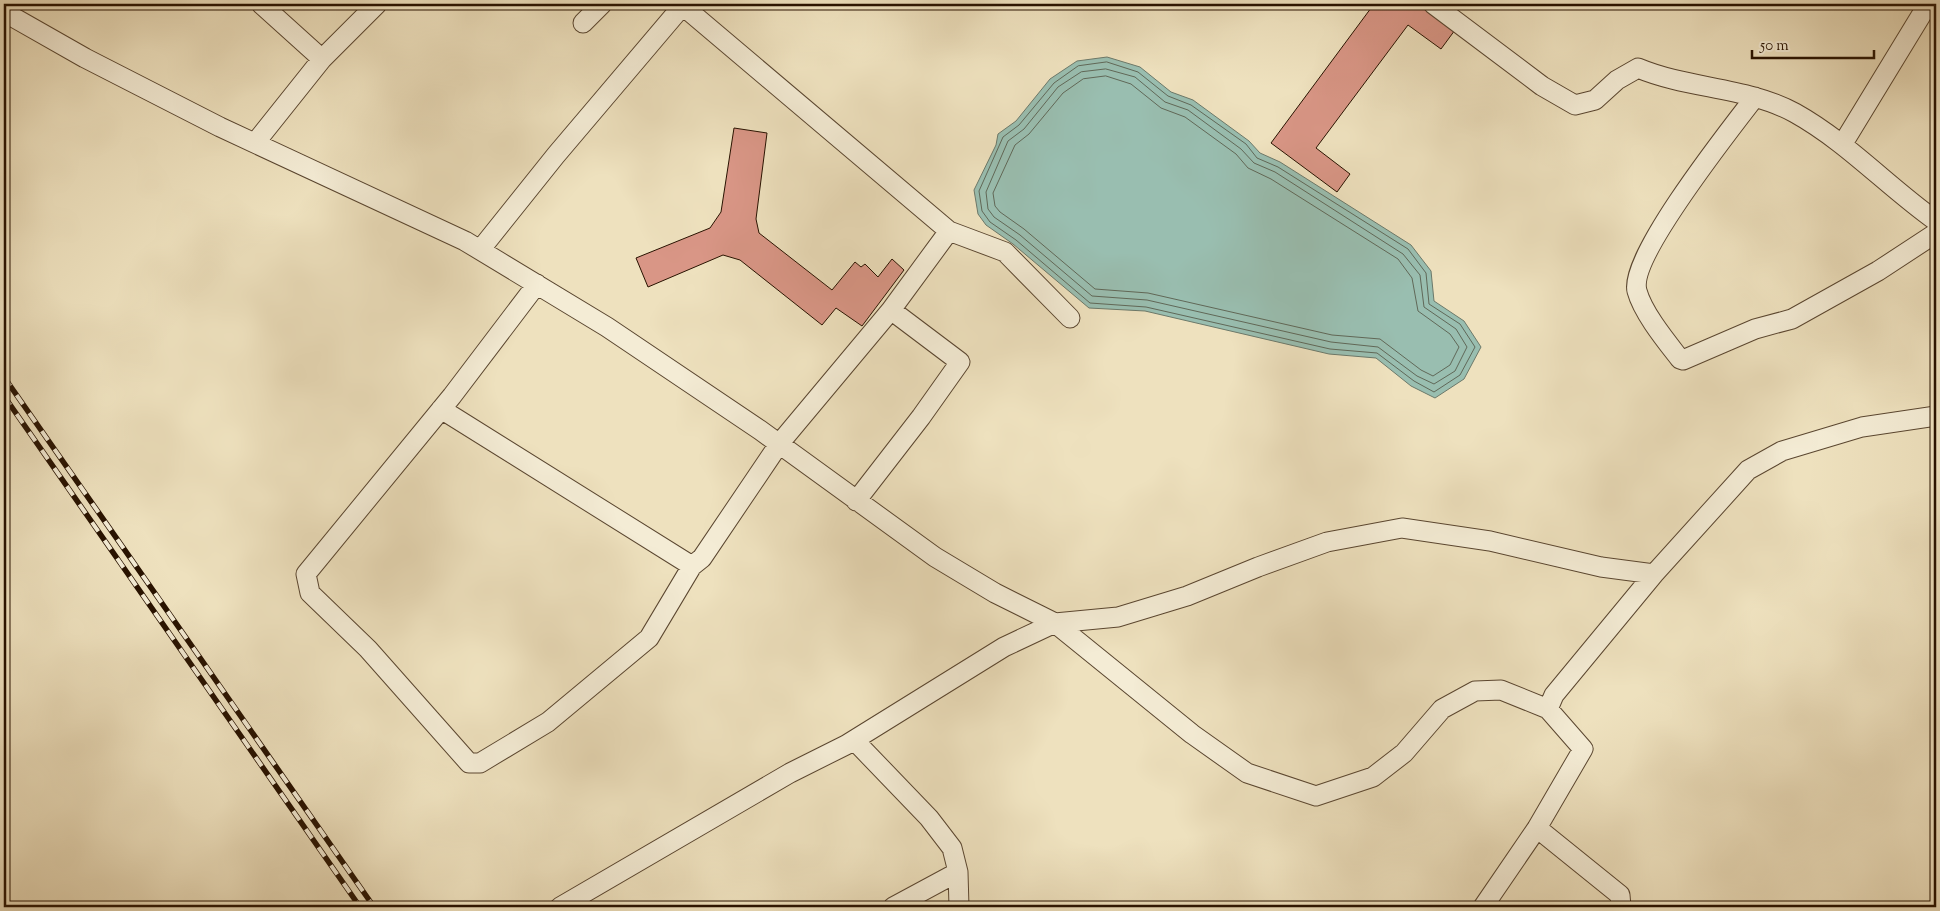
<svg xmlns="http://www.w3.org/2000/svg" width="1940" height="911" font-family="'Sorts Mill Goudy',serif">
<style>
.water{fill:#99beb0;stroke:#6c796a}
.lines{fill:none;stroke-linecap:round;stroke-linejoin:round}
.shore{stroke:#606858;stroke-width:1}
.building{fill:#d99686;stroke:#281200}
.minor-casing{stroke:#5a4630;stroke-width:21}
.minor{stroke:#f4ecd5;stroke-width:19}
.rail-casing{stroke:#281200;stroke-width:5.5}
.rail{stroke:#f4ecd5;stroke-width:4;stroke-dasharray:11;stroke-linecap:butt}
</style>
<rect width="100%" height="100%" fill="#eee1be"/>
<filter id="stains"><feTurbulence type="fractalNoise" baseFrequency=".004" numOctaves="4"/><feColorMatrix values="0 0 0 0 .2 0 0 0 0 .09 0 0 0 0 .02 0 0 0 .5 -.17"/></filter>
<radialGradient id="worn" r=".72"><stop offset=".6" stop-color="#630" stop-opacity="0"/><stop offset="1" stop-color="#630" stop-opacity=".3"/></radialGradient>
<path class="water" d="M1107 57 1140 67 1171 92 1193 100 1249 141 1260 153 1280 162 1411 245 1431 271 1434 301 1464 321 1481 347 1464 379 1435 398 1411 386 1376 358 1329 354 1145 311 1089 308 1013 244 986 225 978 214 974 190 996 145 998 134 1016 121 1050 79 1077 61Z"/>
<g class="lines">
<path class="shore" d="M1107 62 1138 72 1168 96 1191 105 1246 144 1257 158 1278 167 1408 249 1426 273 1429 304 1460 324 1475 347 1460 375 1434 392 1414 381 1377 353 1330 349 1146 307 1090 303 1016 240 990 222 982 211 979 191 1003 137 1019 125 1054 83 1078 66Z
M1106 69 1135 77 1165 102 1188 110 1241 149 1254 163 1275 172 1403 254 1420 275 1424 307 1456 329 1467 347 1455 371 1434 384 1417 376 1378 347 1331 342 1147 300 1092 296 1020 235 994 217 988 209 986 192 1008 141 1024 129 1058 87 1081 72Z
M1106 76 1131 84 1161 108 1185 117 1236 154 1248 168 1271 179 1398 259 1412 278 1418 311 1450 334 1459 347 1450 365 1433 376 1421 370 1380 339 1332 335 1148 293 1095 289 1024 229 1000 212 995 206 993 193 1015 145 1029 134 1063 93 1083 79Z"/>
</g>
<path class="building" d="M1374 4H1420L1455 30 1441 49 1408 25 1316 148 1350 174 1337 192 1271 143Z
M734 128 767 133 756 219 759 233 832 290 855 262 861 267 865 264 878 277 892 259 904 270 862 326 836 308 822 325 740 260 723 255 648 287 636 258 710 228 721 212Z"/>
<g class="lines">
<defs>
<path id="minor" d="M261 4 322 59
M1433 4 1542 86 1575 105 1595 100 1617 80 1638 68C1688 89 1748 87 1795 113 1847 142 1888 187 1936 221
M683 6 949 231 1005 252 1070 318
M4 12 85 58 220 127 465 241 607 327 760 430 935 557 995 593 1055 623 1118 617 1187 596 1258 567 1327 542 1402 528 1490 541 1601 567 1654 574 1748 470 1782 451 1862 427 1936 416
M583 23 602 4
M1755 97C1732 127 1628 258 1637 291 1643 313 1666 341 1680 359L1683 360 1755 329 1792 319 1878 271 1936 233
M255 143 322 59 377 4
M1842 145 1928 4
M480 250 556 155 684 4
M537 284 452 396 306 574 310 593 368 649 469 763H480L548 722 649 638 692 566 702 558 779 444 891 310
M441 409 692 566
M856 501 921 417 960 362 891 310 949 231
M1548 709 1554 695 1654 574
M854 740 929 818 952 848 958 872 959 907
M1537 828 1620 895 1621 907
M560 907 790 773 846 745 1004 647 1055 623 1192 734 1247 773 1316 796 1373 777 1404 753 1442 709 1475 691 1501 690 1548 709 1583 749 1537 828 1483 907
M893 907 958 872"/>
</defs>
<use href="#minor" class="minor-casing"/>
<use href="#minor" class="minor"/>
<defs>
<path id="rail" d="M4 377 374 907
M4 396 360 907"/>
</defs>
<use href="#rail" class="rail-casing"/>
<use href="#rail" class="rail"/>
</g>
<rect width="1940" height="911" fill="none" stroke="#eee1be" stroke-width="20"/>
<rect x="5" y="5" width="1930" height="901" fill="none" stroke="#281200" stroke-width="2.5"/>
<rect x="10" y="10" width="1920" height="891" fill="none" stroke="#281200"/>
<path d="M1752 50v8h122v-8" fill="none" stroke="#281200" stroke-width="2.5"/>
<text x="1760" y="50" font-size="15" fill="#281200" stroke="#f4ecd5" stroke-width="4" paint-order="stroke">50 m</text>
<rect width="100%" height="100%" filter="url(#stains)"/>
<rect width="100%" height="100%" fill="url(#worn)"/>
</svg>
